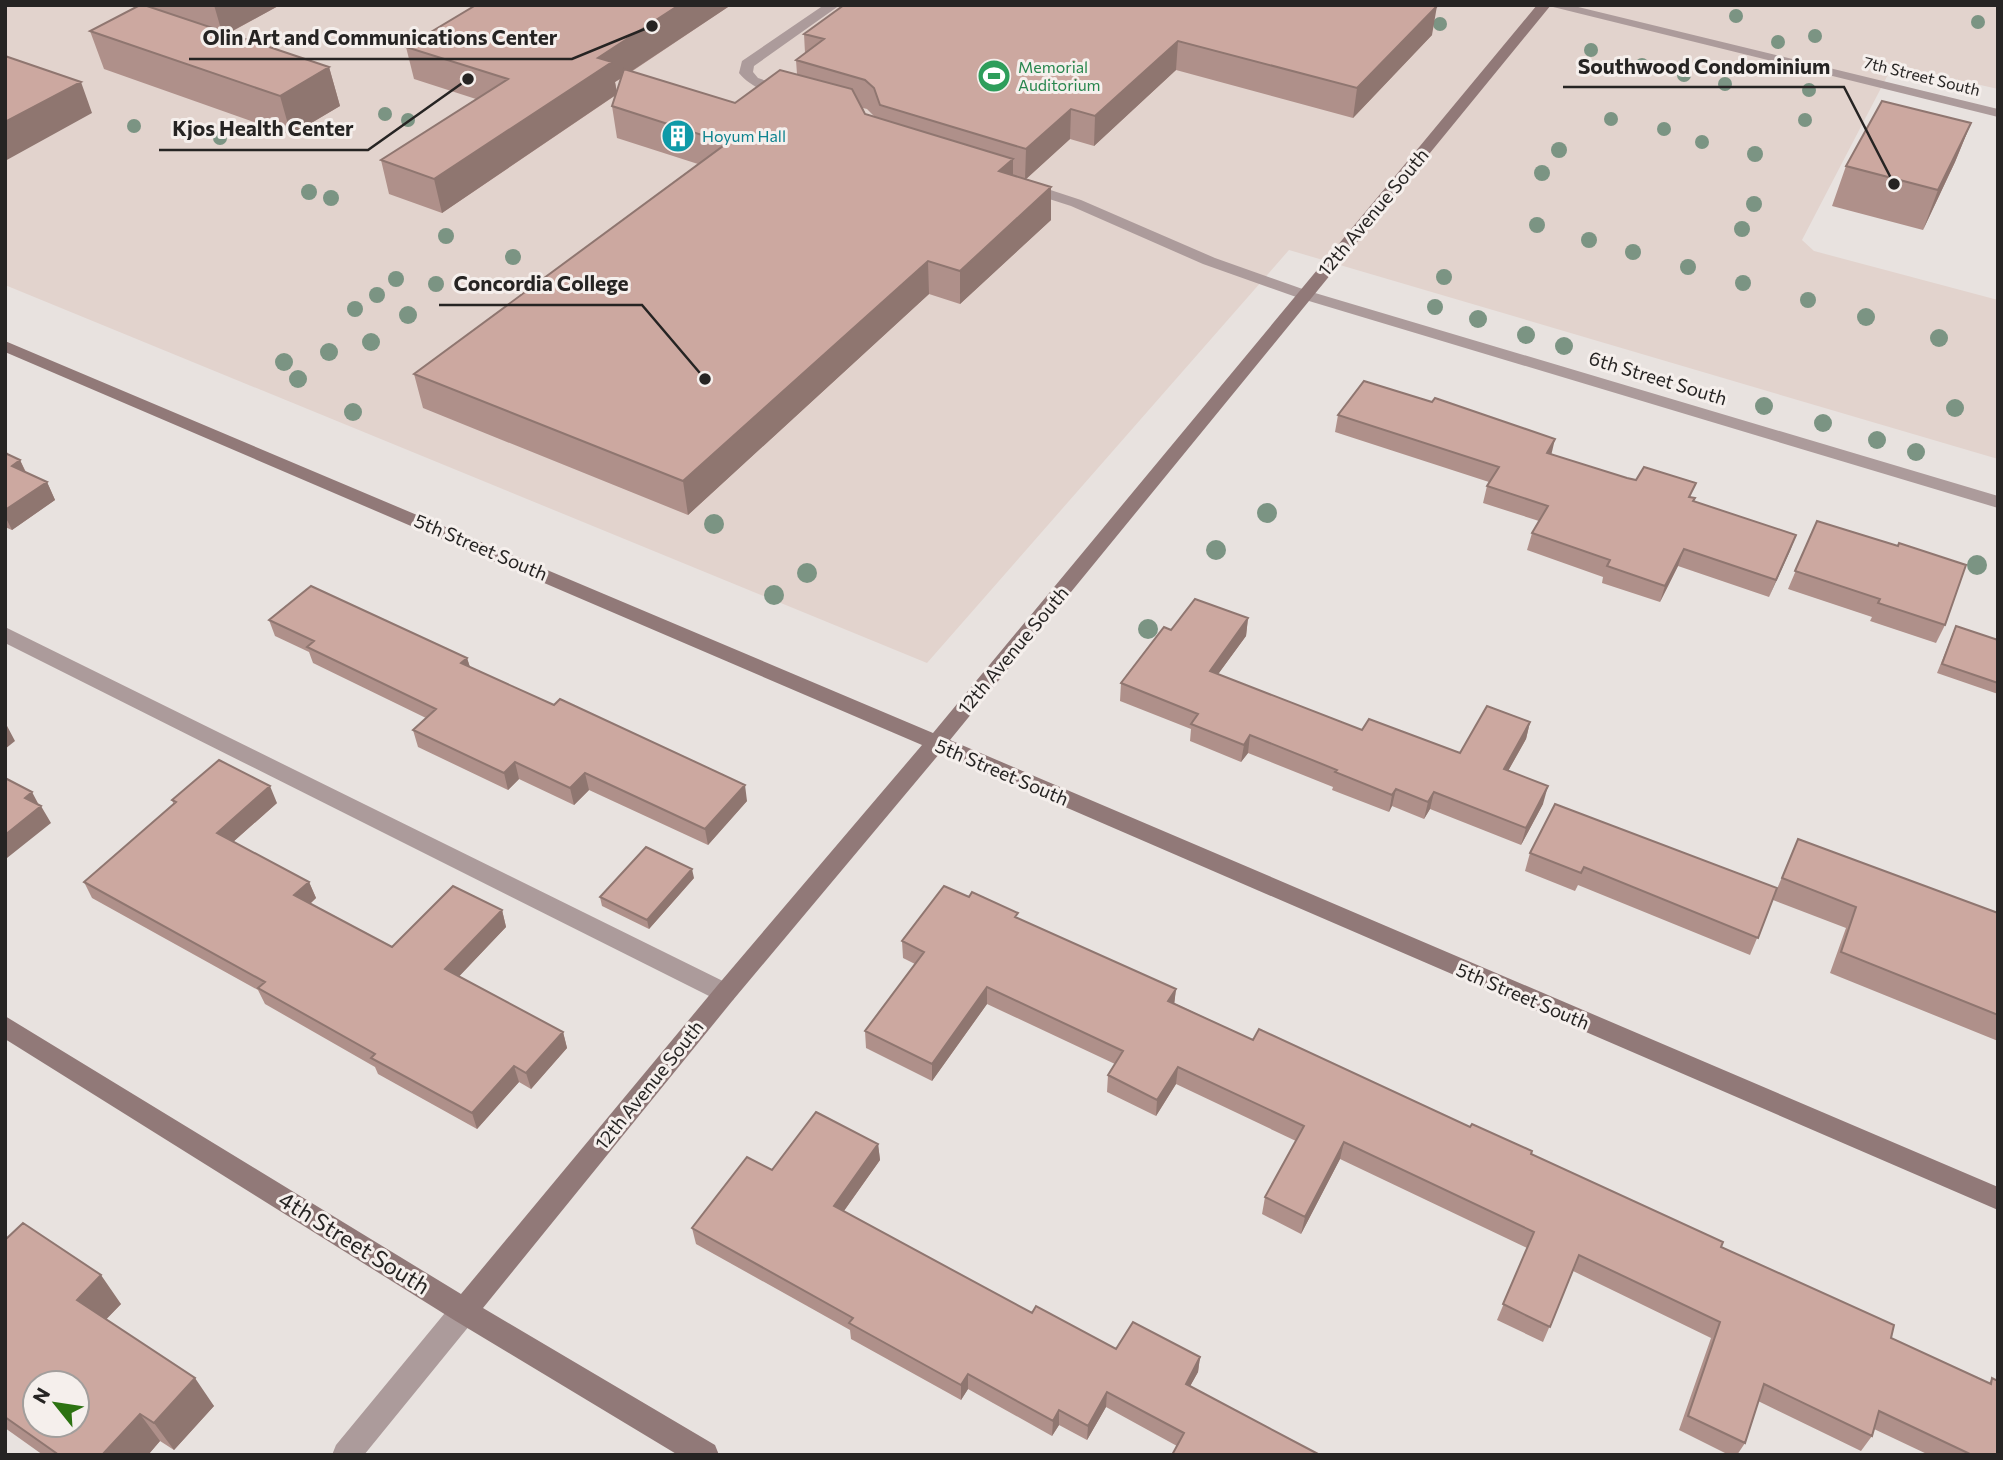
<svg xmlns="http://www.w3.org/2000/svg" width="2003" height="1460" font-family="Commissioner,sans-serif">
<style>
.built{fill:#e2d3cd}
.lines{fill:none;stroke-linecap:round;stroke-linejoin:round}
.lane{fill:#ac9b9b;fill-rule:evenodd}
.street{fill:#ac9b9b;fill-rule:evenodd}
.secondary{fill:#917978;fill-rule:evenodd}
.tree{fill:#7b9483}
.wall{fill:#af908a;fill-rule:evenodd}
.shaded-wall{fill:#8f7670}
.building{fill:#cca8a0;stroke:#8f7670;stroke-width:2;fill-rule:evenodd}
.labels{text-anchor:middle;stroke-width:6;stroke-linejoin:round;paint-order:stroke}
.far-leisure-label{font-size:16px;fill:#27864d;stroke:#f5efec;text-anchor:start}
.far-street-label{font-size:16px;fill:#262423;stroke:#f5efec}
.far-culture-label{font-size:16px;fill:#0d838f;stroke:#f5efec;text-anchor:start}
.street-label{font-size:19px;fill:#262423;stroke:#f5efec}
.near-street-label{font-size:23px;fill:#262423;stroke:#f5efec}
.leader{fill:none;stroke:#262423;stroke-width:2.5}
.callout-dot{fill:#262423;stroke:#f5efec;stroke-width:2.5}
.callout-label{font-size:21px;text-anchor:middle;font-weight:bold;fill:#262423;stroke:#f5efec;stroke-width:6;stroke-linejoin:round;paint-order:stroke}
</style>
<rect width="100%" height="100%" fill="#e8e2df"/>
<path class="built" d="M5 5H1998V89L1893 65 1802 240 1814 251 1998 300V459L1289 250 927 663 5 285Z"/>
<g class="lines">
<path class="lane" d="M824 5H840L754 66 753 72 758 78 792 90V96C775 99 749 86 739 73L742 61Z
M1023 181 1081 200 1215 258 1311 292 1313 295 1311 298H1299L1203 264 1071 206 1018 189 1015 186 1018 183Z
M5 627 733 986 737 993 733 1000 725 1003 717 1000 5 643Z"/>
<path class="street" d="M1545 5H1570L1998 109V117Z
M1305 290 1998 496V508L1299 298 1297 295Z
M464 1298 474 1302 478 1311 474 1320 364 1455H332L336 1445 454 1302Z"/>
<path class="secondary" d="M1537 5H1551L950 740 1998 1187V1210L940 753 733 1000 483 1308 715 1445 719 1455H678L454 1320 5 1039V1016L461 1294 717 986 922 745 5 352V341L933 733Z"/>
</g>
<g class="tree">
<circle cx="1736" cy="16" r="7"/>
<circle cx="1978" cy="22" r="7"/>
<circle cx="1440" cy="24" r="7"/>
<circle cx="1815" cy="36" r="7"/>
<circle cx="1778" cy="42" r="7"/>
<circle cx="1591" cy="50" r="7"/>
<circle cx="1642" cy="65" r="7"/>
<circle cx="1684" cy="75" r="7"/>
<circle cx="1725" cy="84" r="7"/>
<circle cx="1809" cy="90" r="7"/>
<circle cx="385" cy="114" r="7"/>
<circle cx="1611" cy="119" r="7"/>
<circle cx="408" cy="120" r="7"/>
<circle cx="1805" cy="120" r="7"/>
<circle cx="134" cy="126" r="7"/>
<circle cx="1664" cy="129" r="7"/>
<circle cx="220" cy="138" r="7"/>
<circle cx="1702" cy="142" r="7"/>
<circle cx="1559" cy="150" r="8"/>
<circle cx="1755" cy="154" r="8"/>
<circle cx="1542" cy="173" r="8"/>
<circle cx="309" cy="192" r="8"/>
<circle cx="331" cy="198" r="8"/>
<circle cx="1754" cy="204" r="8"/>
<circle cx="1537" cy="225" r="8"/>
<circle cx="1742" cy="229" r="8"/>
<circle cx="446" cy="236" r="8"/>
<circle cx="1589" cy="240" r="8"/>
<circle cx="1633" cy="252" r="8"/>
<circle cx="513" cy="257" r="8"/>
<circle cx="1688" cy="267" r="8"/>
<circle cx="1444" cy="277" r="8"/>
<circle cx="396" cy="279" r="8"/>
<circle cx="1743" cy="283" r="8"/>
<circle cx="436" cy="284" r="8"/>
<circle cx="377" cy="295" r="8"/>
<circle cx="1808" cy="300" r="8"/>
<circle cx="1435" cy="307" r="8"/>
<circle cx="355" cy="309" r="8"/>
<circle cx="408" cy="315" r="9"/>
<circle cx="1866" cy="317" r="9"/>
<circle cx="1478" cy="319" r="9"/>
<circle cx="1526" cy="335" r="9"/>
<circle cx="1939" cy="338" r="9"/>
<circle cx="371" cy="342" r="9"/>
<circle cx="1564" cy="346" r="9"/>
<circle cx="329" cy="352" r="9"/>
<circle cx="284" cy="362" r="9"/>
<circle cx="298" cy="379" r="9"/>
<circle cx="1764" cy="406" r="9"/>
<circle cx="1955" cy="408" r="9"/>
<circle cx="353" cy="412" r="9"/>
<circle cx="1823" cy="423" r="9"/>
<circle cx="1877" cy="440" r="9"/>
<circle cx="1916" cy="452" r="9"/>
<circle cx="1267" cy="513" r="10"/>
<circle cx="714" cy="524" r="10"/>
<circle cx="1216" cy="550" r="10"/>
<circle cx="1977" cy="565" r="10"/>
<circle cx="807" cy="573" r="10"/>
<circle cx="774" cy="595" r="10"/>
<circle cx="1148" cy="629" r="10"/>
</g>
<path class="wall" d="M129 5H280L229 33 329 67 340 106 291 135 104 69 90 31 136 7Z
M476 5H731L631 72 735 103 797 74 796 60 805 53 804 34 1432 35 1353 118 1176 70 1094 146 1070 139 1026 179 1051 187V220L960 304 929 294 688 515 423 408 414 374 698 164 617 138 612 106 616 95 442 213 389 194 381 160 476 99 414 79 406 47ZM622 78 617 92 615 82ZM863 108 867 109 874 116 865 114Z
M1971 123 1955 162 1923 230 1832 206 1846 166Z
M1338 415 1551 454 1627 478 1692 497 1694 502 1796 535 1769 597 1678 566 1660 602 1602 583 1603 577 1527 550 1532 533 1539 521 1483 503 1487 486 1489 482 1335 432Z
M5 448 8 455 20 460 26 472 47 482 55 500 12 530 5 527Z
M1817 521 1945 625 1936 643 1870 621 1872 617 1788 589Z
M1248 618 1246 636 1218 674 1362 730 1460 753 1530 722 1526 739 1508 771 1543 804 1521 845 1430 809 1424 819 1392 806 1389 812 1332 790 1333 787 1248 753 1241 762 1190 741 1191 729 1120 701 1121 683 1171 630Z
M269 620 467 658 470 667 747 801 708 845 589 790 574 805 519 779 508 790 418 747 413 730 426 718 313 663 309 652 275 636Z
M1956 626 1998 640V694L1937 673Z
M172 800 277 803 233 842 309 882 316 898 310 904 392 947 502 910 506 927 459 976 563 1032 567 1048 531 1089 519 1082 477 1129 378 1074 375 1067 265 1004 258 990 92 898 84 882 174 805Z
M1798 839 1998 935V1041L1830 973 1846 928 1773 900 1750 955 1578 885 1575 891 1525 871 1530 853 1774 896Z
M694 878 649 929 602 906 600 897Z
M969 897 1176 989 1174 1003 1253 1040 1470 1127 1531 1154 1721 1247 1891 1338 1989 1383 1992 1378 1998 1455H1929L1874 1429 1872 1436 1861 1451 1758 1401 1745 1443 1737 1455H1729L1679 1430 1711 1338 1573 1271 1543 1342 1497 1320 1527 1248 1340 1159 1301 1234 1262 1214 1265 1197 1296 1141 1176 1084 1156 1116 1107 1092 1108 1075 1115 1064 987 1004 932 1081 866 1048 865 1031 915 964 903 958 902 941Z
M878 1144 880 1160 844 1211 1032 1313 1116 1349 1200 1357 1198 1372 1190 1386 1320 1455 1177 1446 1106 1407 1087 1440 1059 1425 1052 1436 968 1389 961 1400 851 1339 850 1330 696 1244 692 1228 772 1170Z
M5 1240 121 1304 106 1319 214 1406 174 1450 160 1441 148 1455H43L5 1428Z"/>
<path class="shaded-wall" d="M214 5H280L223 36Z
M679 5H731L615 82 617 94 442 213 434 179 598 58Z
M1437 6 1432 35 1353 118 1357 88Z
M1178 41 1176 70 1094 146 1095 116Z
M329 67 340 106 291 135 280 96Z
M81 82 92 113 5 161V122Z
M1071 109 1070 139 1025 180 1026 149Z
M1971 123 1955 162 1923 230 1938 190Z
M1013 159V191L999 171Z
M1051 187V220L960 304V271Z
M928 261 929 294 688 515 683 481Z
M1555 439 1551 456 1547 453Z
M5 448 13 465 20 460 28 478 5 463Z
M47 482 55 500 12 530 5 516V510Z
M1796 535 1790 551 1769 597 1776 580Z
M1684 549 1678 566 1660 602 1665 586Z
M1248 618 1246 636 1208 688 1210 671Z
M467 658 472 674 461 663Z
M1530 722 1526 739 1499 787 1504 769Z
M6 724 15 741 5 749V725Z
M1250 735 1248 753 1241 762 1244 745Z
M515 762 519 779 508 790 504 773Z
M585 773 589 790 574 805 570 788Z
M745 785 747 801 708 845 705 829Z
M270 786 277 803 224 850 217 833Z
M1548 786 1543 804 1521 845 1526 828Z
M1396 789 1392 806 1389 812 1392 795Z
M32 792 40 807 41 806 51 823 7 858 5 854V835L25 798Z
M1434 792 1430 809 1424 819 1428 802Z
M692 869 694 878 649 929 647 920Z
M309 882 316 898 301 912 294 895Z
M502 910 506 927 451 985 445 969Z
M987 987V1004L932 1081V1064Z
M1176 989 1174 1006 1168 1001Z
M563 1032 567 1048 531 1089 526 1073Z
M514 1066 519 1082 477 1129 472 1113Z
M1178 1067 1176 1084 1156 1116 1157 1100Z
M1344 1142 1340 1159 1301 1234 1305 1217Z
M878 1144 880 1160 836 1222 834 1206Z
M101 1275 121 1304 97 1329 77 1300Z
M1200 1357 1198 1372 1183 1399 1186 1384Z
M968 1374V1389L961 1400V1385Z
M195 1378 214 1406 174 1450 154 1423Z
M1107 1392 1106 1407 1087 1440 1088 1426Z
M1059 1410V1425L1052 1436 1053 1421Z
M140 1414 160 1441 148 1455H102Z"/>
<path class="building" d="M140 5H144L329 67 280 96 90 31Z
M476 5H679L598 58 612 62 434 179 381 160 508 79 406 47Z
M844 5H1435L1437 6 1357 88 1178 41 1095 116 1071 109 1026 149 880 105 874 88 865 80 796 60 824 39 804 34Z
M5 56 81 82 5 122Z
M624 69 735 103 780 70 852 89 865 114 1013 159 999 171 1051 187 960 271 928 261 683 481 414 374 727 143 612 106Z
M1882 101 1971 123 1938 190 1846 166Z
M1364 381 1432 402 1435 398 1555 439 1547 453 1627 478 1636 480 1644 467 1696 483 1689 497 1695 498 1693 501 1796 535 1776 580 1684 549 1665 586 1607 566 1610 560 1532 533 1548 506 1487 486 1499 467 1338 415Z
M5 453 20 460 12 466 47 482 5 510Z
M1817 521 1898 546 1899 543 1966 565 1945 625 1878 603 1880 599 1795 571Z
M311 586 467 658 461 663 554 705 560 699 745 785 705 829 585 773 570 788 515 762 504 773 413 730 436 709 307 647 314 641 269 620Z
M1195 599 1248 618 1210 671 1362 730 1369 719 1460 753 1487 706 1530 722 1504 769 1548 786 1526 828 1434 792 1428 802 1396 789 1392 795 1335 772 1337 770 1250 735 1244 745 1191 724 1198 714 1121 683 1164 627 1171 630Z
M1956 626 1998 640V683L1942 664Z
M219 760 270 786 217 833 309 882 294 895 392 947 453 886 502 910 445 969 563 1032 526 1073 514 1066 472 1113 371 1058 375 1054 258 988 265 982 84 882 176 802 172 800Z
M5 778 32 792 25 798 41 806 5 835Z
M1555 804 1777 888 1758 938 1584 867 1581 873 1530 853Z
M1798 839 1998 913V1015L1841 952 1856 907 1782 878Z
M646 847 692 869 647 920 600 897Z
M944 886 969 897 972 892 1018 913 1015 917 1176 989 1168 1001 1253 1040 1259 1029 1470 1127 1472 1124 1532 1151 1531 1154 1723 1242 1721 1247 1894 1325 1891 1338 1991 1384 1992 1378 1998 1381V1455H1972L1879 1411 1872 1436 1764 1384 1745 1443 1688 1416 1720 1322 1579 1255 1550 1327 1503 1304 1534 1232 1344 1142 1305 1217 1265 1197 1304 1126 1178 1067 1157 1100 1108 1075 1123 1051 987 987 932 1064 865 1031 924 952 902 941Z
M816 1112 878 1144 834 1206 1032 1313 1036 1306 1116 1349 1133 1322 1200 1357 1186 1384 1320 1455H1172L1184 1433 1107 1392 1088 1426 1059 1410 1053 1421 968 1374 961 1385 849 1323 853 1318 692 1228 747 1157 772 1170Z
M23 1223 101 1275 77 1300 195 1378 154 1423 140 1414 102 1455H59L5 1417V1240ZM35 1383H77V1425H35Z"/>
<defs>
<symbol id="stadium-disc" viewBox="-11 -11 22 22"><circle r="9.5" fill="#2e9e5b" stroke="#f5efec"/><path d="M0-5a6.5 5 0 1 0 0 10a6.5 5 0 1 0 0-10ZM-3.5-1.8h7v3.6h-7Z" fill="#fff"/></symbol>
<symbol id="building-disc" viewBox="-11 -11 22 22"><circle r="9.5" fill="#0f9aa8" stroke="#f5efec"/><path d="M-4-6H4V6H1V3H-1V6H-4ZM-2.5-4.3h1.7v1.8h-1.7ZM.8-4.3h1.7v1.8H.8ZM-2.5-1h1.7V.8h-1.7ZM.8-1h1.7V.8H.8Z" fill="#fff"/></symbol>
</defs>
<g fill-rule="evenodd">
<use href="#stadium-disc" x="975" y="57" width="38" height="38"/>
<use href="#building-disc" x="659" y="117" width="38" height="38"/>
</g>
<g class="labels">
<g class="far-leisure-label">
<text x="1018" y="73">Memorial<tspan x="1018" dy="18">Auditorium</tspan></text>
</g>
<g class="far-street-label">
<text transform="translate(1922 76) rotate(14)" y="6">7th Street South</text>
</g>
<g class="far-culture-label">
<text x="702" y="142">Hoyum Hall</text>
</g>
<g class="street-label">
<text transform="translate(1373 212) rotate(-50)" y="7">12th Avenue South</text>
<text transform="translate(1658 378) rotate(17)" y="7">6th Street South</text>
<text transform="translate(481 547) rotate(23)" y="7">5th Street South</text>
<text transform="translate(1013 650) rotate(-50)" y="7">12th Avenue South</text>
<text transform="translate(1002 772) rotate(23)" y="7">5th Street South</text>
<text transform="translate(1523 996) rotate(23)" y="7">5th Street South</text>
<text transform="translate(649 1085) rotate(-51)" y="7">12th Avenue South</text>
</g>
<g class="near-street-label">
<text transform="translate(354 1243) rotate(32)" y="8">4th Street South</text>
</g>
</g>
<path class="leader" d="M652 26L572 59H189M1894 184L1844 87H1563M468 79L368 150H159M705 379L642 305H439"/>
<g class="callout-dot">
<circle cx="652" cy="26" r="7"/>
<circle cx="1894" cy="184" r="7"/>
<circle cx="468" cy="79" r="7"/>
<circle cx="705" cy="379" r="7"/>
</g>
<g class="callout-label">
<text x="380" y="45">Olin Art and Communications Center</text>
<text x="1704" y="74">Southwood Condominium</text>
<text x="263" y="136">Kjos Health Center</text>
<text x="541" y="291">Concordia College</text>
</g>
<rect width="2003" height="1460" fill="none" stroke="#262423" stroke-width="14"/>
<g transform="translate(56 1404) rotate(300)"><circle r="33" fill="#f5efec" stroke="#a29e9c" stroke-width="2"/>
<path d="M0-5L12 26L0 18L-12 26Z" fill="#2c7211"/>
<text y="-10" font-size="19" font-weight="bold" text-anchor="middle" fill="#262423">N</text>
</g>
</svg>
